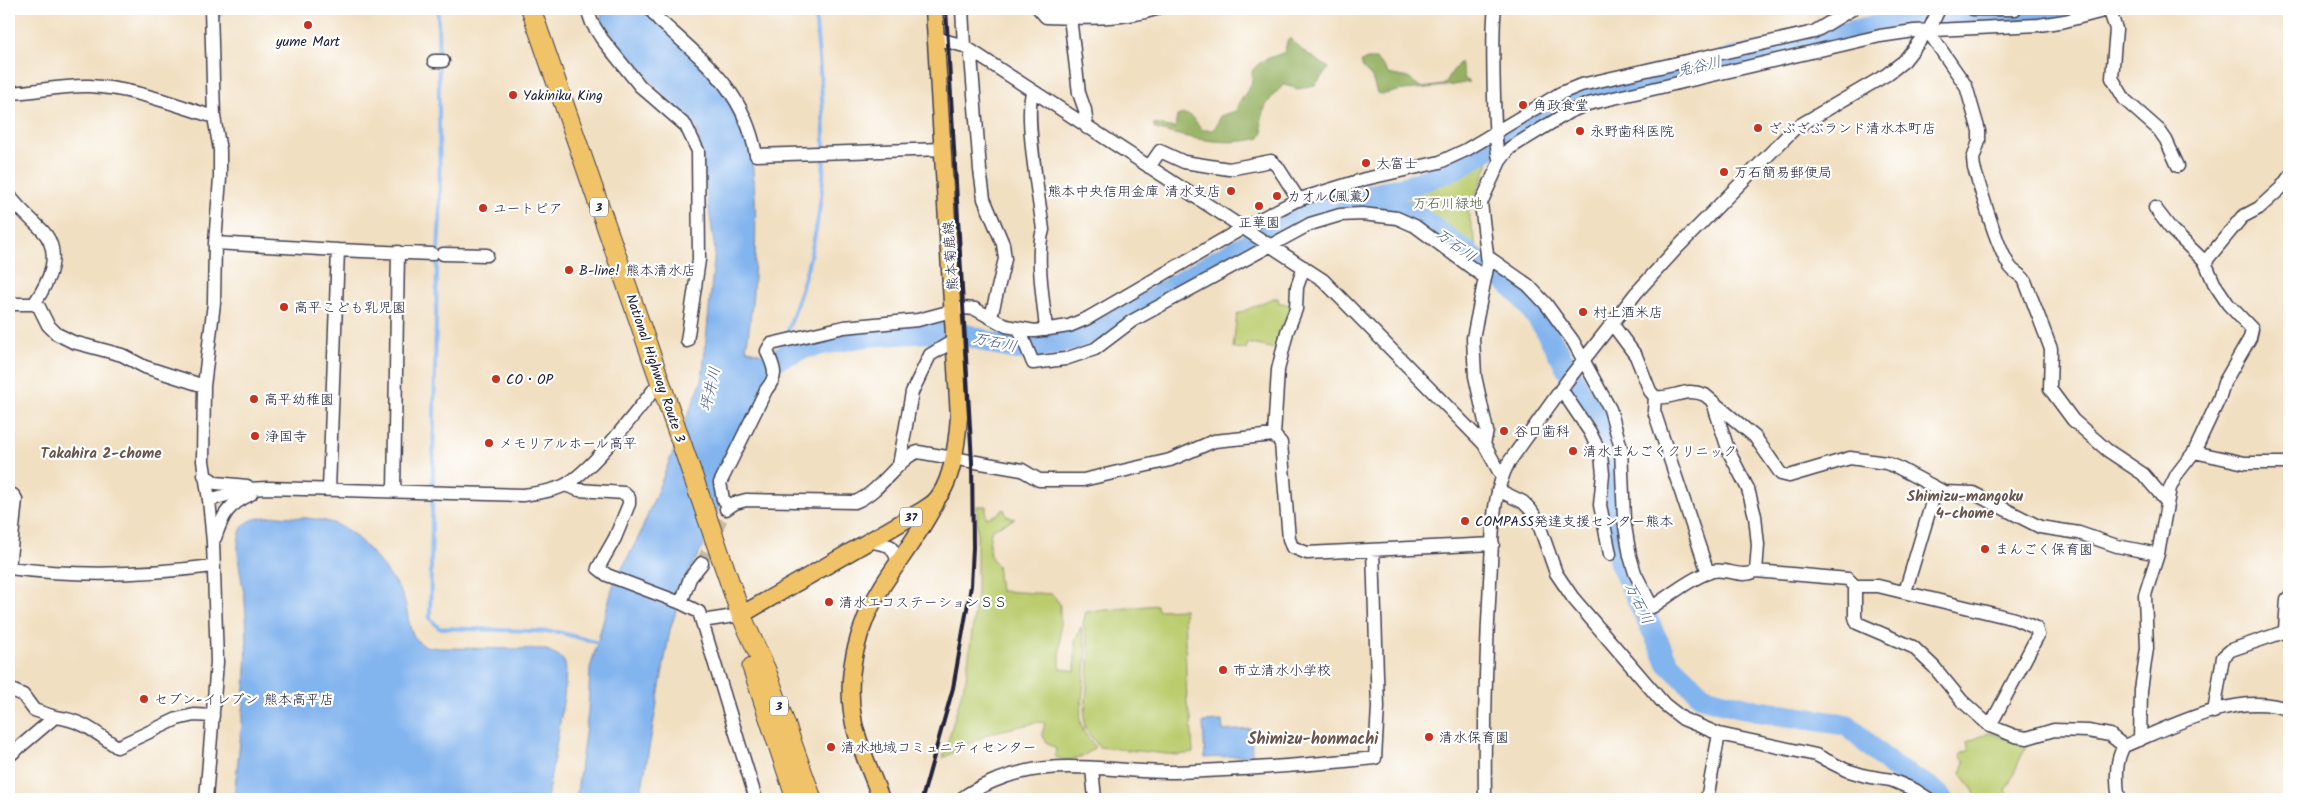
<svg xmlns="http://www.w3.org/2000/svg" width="2298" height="808" font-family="Kalam,'Klee One',sans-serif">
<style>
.green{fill:#bbcc6e;stroke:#6e7754}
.forest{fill:#94b061;stroke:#5b694e}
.water{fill:#82b4ee;stroke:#526b94}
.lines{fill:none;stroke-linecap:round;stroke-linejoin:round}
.stream{stroke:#82b4ee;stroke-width:4}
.river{stroke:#82b4ee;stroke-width:22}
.minor-tunnel{stroke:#c8b9a6;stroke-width:12;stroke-dasharray:12 6;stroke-linecap:butt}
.minor-casing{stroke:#413e4f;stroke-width:15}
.major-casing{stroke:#413e4f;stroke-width:19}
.highway-casing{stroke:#413e4f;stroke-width:21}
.minor{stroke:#fff;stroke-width:12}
.major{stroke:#f1c369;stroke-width:16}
.highway{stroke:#f1c369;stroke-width:19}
.rail{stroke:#22223b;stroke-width:4}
.poi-dot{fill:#c8321e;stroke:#fff;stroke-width:2}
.labels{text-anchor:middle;stroke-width:4.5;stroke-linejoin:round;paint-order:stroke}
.shield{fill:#fff;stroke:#646476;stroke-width:1}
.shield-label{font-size:12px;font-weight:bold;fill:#22223b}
.poi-label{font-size:14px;fill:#22223b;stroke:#fff;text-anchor:start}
.park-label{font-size:14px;fill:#585e4d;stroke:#fff}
.street-label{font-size:14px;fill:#22223b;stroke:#fff}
.water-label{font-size:15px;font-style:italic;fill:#485c83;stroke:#fff}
.neighbourhood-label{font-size:15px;font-weight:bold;fill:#6a564e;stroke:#fff}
.quarter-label{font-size:16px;font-weight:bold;fill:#6a564e;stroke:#fff}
</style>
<rect width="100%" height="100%" fill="#fff"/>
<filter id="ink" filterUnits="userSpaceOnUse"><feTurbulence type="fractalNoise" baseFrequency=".02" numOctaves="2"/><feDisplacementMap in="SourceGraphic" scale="10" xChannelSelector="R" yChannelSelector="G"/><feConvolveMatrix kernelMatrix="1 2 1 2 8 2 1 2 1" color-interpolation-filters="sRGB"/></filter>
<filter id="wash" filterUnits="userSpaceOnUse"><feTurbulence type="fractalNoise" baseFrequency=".0096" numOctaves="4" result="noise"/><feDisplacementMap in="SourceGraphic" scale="20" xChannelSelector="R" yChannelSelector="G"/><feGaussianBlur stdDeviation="1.12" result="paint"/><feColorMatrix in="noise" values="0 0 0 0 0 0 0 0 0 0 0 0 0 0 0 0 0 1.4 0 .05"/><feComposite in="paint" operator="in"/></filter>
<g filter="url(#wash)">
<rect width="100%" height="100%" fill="#f1dfc1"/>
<path class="green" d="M1486 160H1489L1488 165 1468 212 1476 245 1473 250C1443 228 1421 208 1385 198V196L1456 178Z
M1273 298H1278V302L1293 306 1279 350 1248 343 1246 349 1233 348 1237 314Z
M977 506H986V518L996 515 1004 509 1007 516 1015 519 992 529C989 541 986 555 997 565L1000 591 1052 594 1060 604V668L1075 671V641L1081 627 1087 651 1080 720 1083 731 1095 747C1085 757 1068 765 1055 756L1056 749 1047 743 1042 734 1045 723 1039 722 990 733 943 758 966 678 977 593Z
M1157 605 1158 610 1184 609 1187 705 1191 719 1193 753 1177 755 1099 747 1085 729 1084 720 1090 652 1083 623 1086 612Z
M1989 733 2012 740 2028 741 2006 791 2013 799H1979L1961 773 1965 762 1960 756 1962 753 1969 751 1967 742Z"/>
<path class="forest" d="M1290 38 1302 50 1329 68 1315 85 1298 89 1284 85C1270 97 1257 113 1263 132L1260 138C1226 147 1188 138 1155 129L1153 124 1175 128 1177 116C1191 110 1194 121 1203 130H1212L1217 125 1220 116 1236 111C1240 93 1255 91 1252 71 1262 58 1271 58 1285 52L1287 41Z
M1367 59H1376L1384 67 1388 74 1408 78 1422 88 1443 85 1447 82 1448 77 1460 62 1465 79 1469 82C1447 87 1425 88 1403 90 1394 91 1386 96 1377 93L1372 78 1363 68 1361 62Z"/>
<path class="water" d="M600 9H644C675 39 725 79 742 119 763 171 756 293 746 349L765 355 770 378 716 483 719 506 703 547 689 571 670 630 640 799H576L588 712 590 669 613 586 640 534 702 380 715 250 697 127 631 61 602 21Z
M278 516C299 518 323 517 342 527 360 535 397 581 404 599 409 613 407 636 423 645 427 647 434 647 438 648L543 649C551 652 562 655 565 664 570 680 550 776 547 799H234C240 734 251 667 245 602 243 580 233 551 241 530 247 517 266 517 278 516Z
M1222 721 1223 731 1251 729 1252 755 1205 758 1203 722Z"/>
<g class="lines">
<path class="stream" d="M438 9 440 216 437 268 430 618 439 628 558 632 602 644
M218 17 224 9
M785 339C807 278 825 211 824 146 824 100 818 54 815 9
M781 356 782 345"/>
<path class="river" d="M1364 198 1411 212 1434 228 1502 278 1522 297 1544 327 1585 400 1603 426 1612 454 1615 535 1620 563 1668 663 1703 697 1757 711 1847 725 1892 766 1931 788 1943 799
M749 370 803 348 866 336 947 331C970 333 1001 349 1021 349 1085 348 1140 305 1194 274 1228 254 1263 236 1297 216L1323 207 1409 186 1457 168 1561 105 1608 87 1894 22 2027 16 2059 9"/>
</g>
</g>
<g filter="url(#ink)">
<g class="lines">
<path class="minor-tunnel" d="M702 563 726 509"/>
<defs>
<path id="minor" d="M587 9 592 23 602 39 640 86 686 126 698 151 699 260 687 341
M650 9 659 20C705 62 744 90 756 155L944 149
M962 9 964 46
M1039 9 1046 17C1082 18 1121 20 1156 9
M1495 9C1492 27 1493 150 1500 161
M1973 9H2015
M2109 9 2116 29 2112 78 2125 100 2159 130 2166 140 2178 166
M1070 17 1079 93 1085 110 1087 128
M1928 31 1966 86 1979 131V141L1973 159 1974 168C1982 192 1997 250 2011 268 2015 273 2022 275 2025 281L2051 349 2050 389 2073 420 2107 450 2143 474 2167 502
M936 38 964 46 1323 280 1484 444 1501 475
M973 52 971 56 980 170 984 199 1003 244 1005 259 991 317
M434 61H443
M1033 91C1023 110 1040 204 1043 230 1035 255 1044 303 1046 330
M9 93C36 92 62 85 89 86 133 88 173 104 214 117
M1149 167 1160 151 1184 162 1229 169 1271 161 1277 166 1299 200
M9 195C18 208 30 218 41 229 64 252 49 282 34 304
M215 243 338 250 329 489
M338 250 432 254
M443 254 487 255
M1488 257 1528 285 1546 304 1573 341 1610 409 1621 448 1624 520 1630 556 1635 573 1652 607C1669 596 1694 576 1713 571 1728 568 1741 579 1756 571L1848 579 1855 586V617L1857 623 1913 647 1934 667 1962 701 1990 726 2015 736 2027 738 2054 730 2088 731 2110 735 2124 746
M2205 262 2242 217 2259 208 2281 188 2289 177
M1304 267 1297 287 1296 309 1287 332 1278 370 1274 435 1281 443 1289 539 1292 547 1307 553 1493 544
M9 304H34L39 307 48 325 57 334 73 342 122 355 145 367 204 386
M1613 325 1636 356 1650 391 1655 397C1674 400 1684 386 1705 395L1755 437 1781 474 1789 476 1850 458 1886 463 1897 467 1944 492 1973 493 2040 527 2079 533 2117 546 2158 554
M1019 329 1033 363 1065 359 1095 349 1132 321 1310 224 1340 215 1362 214 1397 218 1415 226 1484 277
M1561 389 1590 432 1601 455 1603 474 1600 505 1610 554
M1655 397 1654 411 1708 573
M1713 403 1729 452 1748 489 1755 516 1758 545 1756 571
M1484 444 1487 431 1475 376 1473 338 1488 263 1481 203 1500 161 1510 148 1569 112 1588 104 1880 36 1914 31 2039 25 2065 21 2111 9
M2194 452 2245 463H2289
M899 465 912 392 930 355 955 340
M204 475 216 483 247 486
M565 485 579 490 624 493 629 498V504L615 538 598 568 607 575 681 603 699 612 756 799
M394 490 398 252
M1498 490 1523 502 1530 509 1537 519 1556 573 1573 598 1664 704 1683 719 1719 734 1816 755 1846 770 1866 776 1891 780 1915 790 1929 799
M9 494 13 495 16 499 9 568
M209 500 203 461 204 386 214 303 215 243 220 178V150L214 117 211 9
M730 506 723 499 720 483 766 390C779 374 774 369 767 351L771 344 844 327 918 320 963 308 975 309 1006 326 1035 331 1069 326 1088 318 1243 228 1297 200 1365 179 1440 162 1466 150 1561 93 1581 85 1814 32 1852 9
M726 509 735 503 746 500 855 502C881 492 899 457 918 452L1022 470 1039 480H1083L1170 460 1214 441 1274 435
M215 538C223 514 228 505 251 494
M869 541 890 546 896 556 897 565
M9 568C79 577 144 575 213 566
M1855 586H1878L2015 619 2036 628 2038 635 1990 726
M1905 592 1936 489
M681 603 690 578 702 563
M702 621 741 615
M9 689 23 695 34 710 55 717
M2214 712 2223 657 2231 650 2281 633 2285 630 2287 599 2289 597
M2140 740 2141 690 2147 648 2145 595 2158 554 2170 488 2177 474 2194 452 2219 399 2224 383 2250 338 2252 329 2228 304 2214 283 2205 262 2171 229 2155 208
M9 756 55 717C82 720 95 732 117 747L177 719 194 715 213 716
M1092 768 1095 799
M206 799 217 662 213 542 209 500 248 489 267 488 523 495C537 493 550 492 563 486 591 473 639 408 660 382
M961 799C971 791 982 786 994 781 1058 755 1109 773 1174 772 1242 770 1308 765 1375 758L1378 707 1373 550
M1485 799C1484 726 1486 654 1490 581 1493 542 1490 497 1509 462L1567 381 1636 293 1678 247 1795 128 1886 75 1904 61 1930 28 1939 9
M1707 799 1719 734
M2119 799C2116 782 2115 761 2124 746 2170 727 2240 689 2289 710"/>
<path id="major" d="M741 615 923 510C927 507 933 504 936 500 953 481 957 441 959 417L934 9
M881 799C872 774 860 749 854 724 844 676 857 626 883 585 901 557 921 532 936 502"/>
<path id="highway" d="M531 9 741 615 766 670 812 799
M752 667 796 799"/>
</defs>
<use href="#minor" class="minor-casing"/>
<use href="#major" class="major-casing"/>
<use href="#highway" class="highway-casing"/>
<use href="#minor" class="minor"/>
<use href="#major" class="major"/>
<use href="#highway" class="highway"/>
<path class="rail" d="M922 799 953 688 971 586 973 547 972 462 946 9"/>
</g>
</g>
<g class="poi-dot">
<circle cx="308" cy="25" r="5"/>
<circle cx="513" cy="95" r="5"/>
<circle cx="1523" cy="105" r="5"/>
<circle cx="1758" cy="128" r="5"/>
<circle cx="1580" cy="131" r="5"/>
<circle cx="1366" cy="163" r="5"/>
<circle cx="1724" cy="172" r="5"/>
<circle cx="1231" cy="191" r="5"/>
<circle cx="1277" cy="196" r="5"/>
<circle cx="1259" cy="206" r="5"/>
<circle cx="483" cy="208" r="5"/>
<circle cx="569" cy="270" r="5"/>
<circle cx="284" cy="307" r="5"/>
<circle cx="1583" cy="312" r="5"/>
<circle cx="496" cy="379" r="5"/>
<circle cx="254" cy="399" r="5"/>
<circle cx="1504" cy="431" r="5"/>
<circle cx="255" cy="436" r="5"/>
<circle cx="489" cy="443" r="5"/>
<circle cx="1573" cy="451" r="5"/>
<circle cx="1465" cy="521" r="5"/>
<circle cx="1985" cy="549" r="5"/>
<circle cx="829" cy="602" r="5"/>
<circle cx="1223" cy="670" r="5"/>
<circle cx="144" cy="699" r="5"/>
<circle cx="1429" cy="737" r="5"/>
<circle cx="831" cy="747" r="5"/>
</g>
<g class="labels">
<g class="shield">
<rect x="590" y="197.5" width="18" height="19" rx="4"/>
<rect x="900" y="507.5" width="22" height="19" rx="4"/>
<rect x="770" y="696.5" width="18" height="19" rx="4"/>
</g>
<g class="shield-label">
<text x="599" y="211">3</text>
<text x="911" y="521">37</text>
<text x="779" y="710">3</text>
</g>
<g class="poi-label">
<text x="308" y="46" text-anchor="middle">yume Mart</text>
<text x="523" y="100">Yakiniku King</text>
<text x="1533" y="110">角政食堂</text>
<text x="1768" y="133">ざぶざぶランド清水本町店</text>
<text x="1590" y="136">永野歯科医院</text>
<text x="1376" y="168">大富士</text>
<text x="1734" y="177">万石簡易郵便局</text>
<text x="1221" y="196" text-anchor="end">熊本中央信用金庫 清水支店</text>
<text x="1287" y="201">カオル(風薫)</text>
<text x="493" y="213">ユートピア</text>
<text x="1259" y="227" text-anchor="middle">正華園</text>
<text x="579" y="275">B-line! 熊本清水店</text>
<text x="294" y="312">高平こども乳児園</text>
<text x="1593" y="317">村上酒米店</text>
<text x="506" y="384">CO・OP</text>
<text x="264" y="404">高平幼稚園</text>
<text x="1514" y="436">谷口歯科</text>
<text x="265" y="441">浄国寺</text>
<text x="499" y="448">メモリアルホール高平</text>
<text x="1583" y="456">清水まんごくクリニック</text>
<text x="1475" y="526">COMPASS発達支援センター熊本</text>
<text x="1995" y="554">まんごく保育園</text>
<text x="839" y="607">清水エコステーションＳＳ</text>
<text x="1233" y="675">市立清水小学校</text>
<text x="154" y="704">セブン-イレブン 熊本高平店</text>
<text x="1439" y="742">清水保育園</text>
<text x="841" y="752">清水地域コミュニティセンター</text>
</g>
<g class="park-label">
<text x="1448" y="208">万石川緑地</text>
</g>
<g class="street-label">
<text transform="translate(950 256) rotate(-94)" y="5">熊本菊鹿線</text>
<text transform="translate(656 368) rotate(71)" y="5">National Highway Route 3</text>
</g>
<g class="water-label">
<text transform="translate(1699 66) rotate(-13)" y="5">兎谷川</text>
<text transform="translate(1456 245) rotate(36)" y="5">万石川</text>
<text transform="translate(995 342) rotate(12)" y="5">万石川</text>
<text transform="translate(710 389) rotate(-77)" y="5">坪井川</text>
<text transform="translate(1639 603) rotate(64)" y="5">万石川</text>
</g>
<g class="neighbourhood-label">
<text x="101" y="458">Takahira 2-chome</text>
<text x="1965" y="501">Shimizu-mangoku<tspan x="1965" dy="17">4-chome</tspan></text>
</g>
<g class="quarter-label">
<text x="1313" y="744">Shimizu-honmachi</text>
</g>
</g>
<rect width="2298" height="808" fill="none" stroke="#fff" stroke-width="30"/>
</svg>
